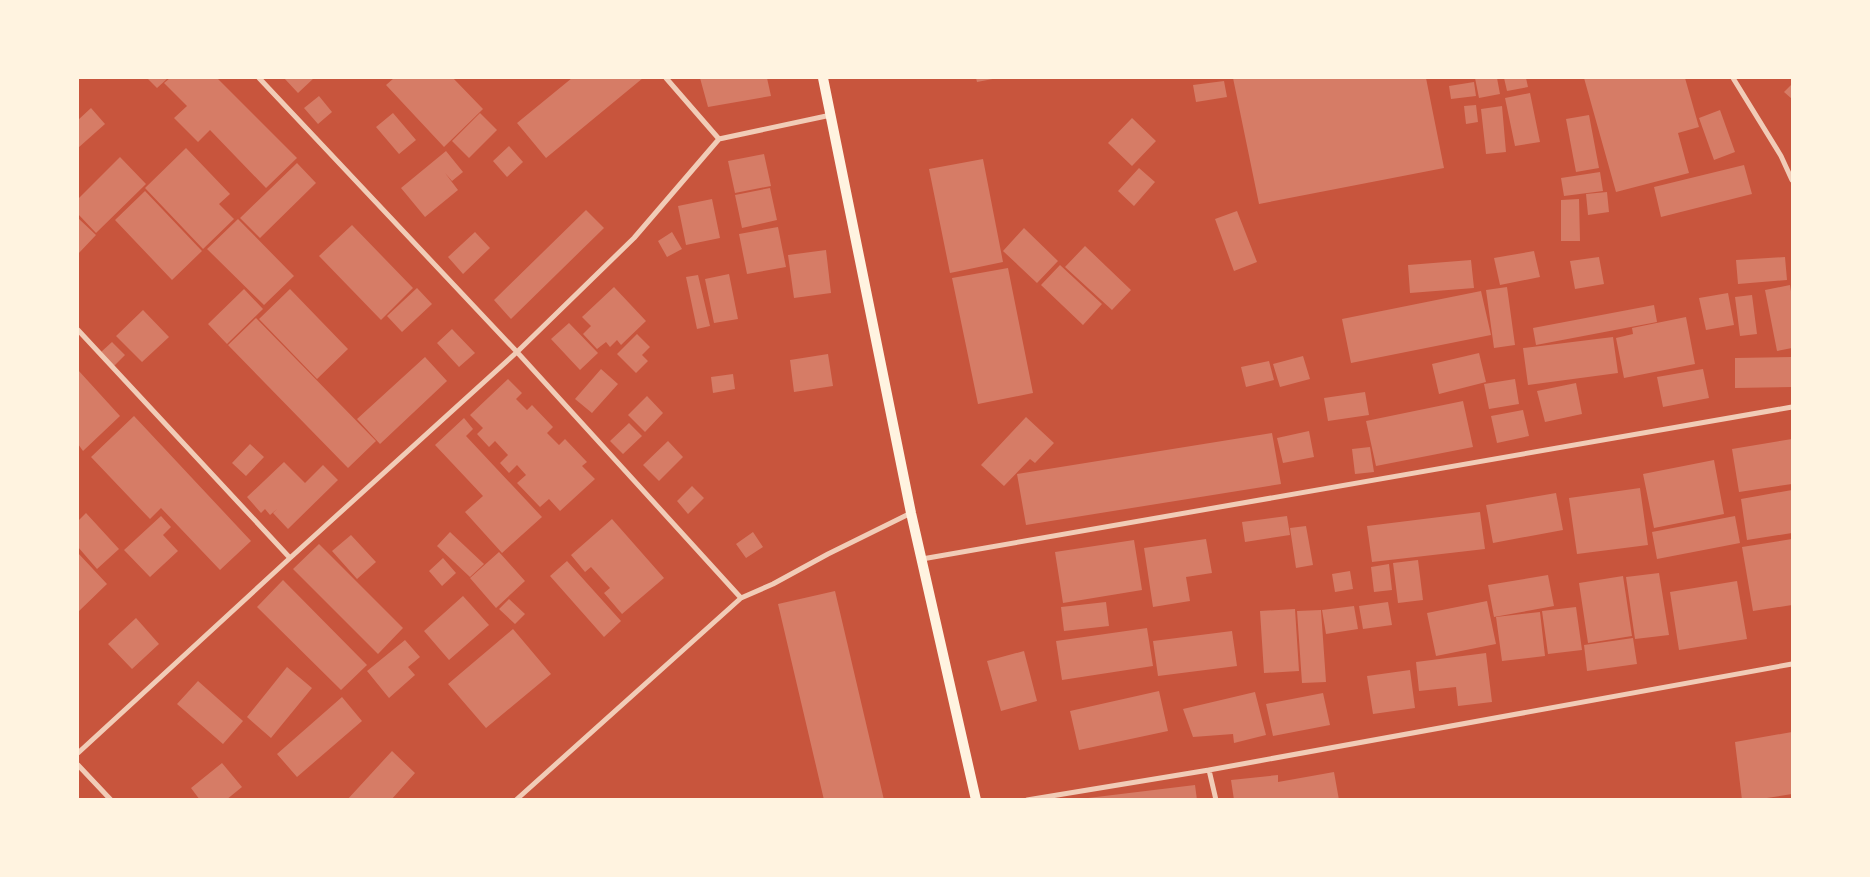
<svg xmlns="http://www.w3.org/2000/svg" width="1870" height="877" font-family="Poppins,sans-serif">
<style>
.building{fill:#d67c66}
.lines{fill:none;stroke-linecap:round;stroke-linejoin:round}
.minor{stroke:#f1ccb7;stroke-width:5}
.secondary{stroke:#fff3e0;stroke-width:10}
</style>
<rect width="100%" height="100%" fill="#c8553d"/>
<path class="building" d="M147 78H168L157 88Z
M170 78H217L297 158 266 188 210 130 198 142 174 118 187 106 164 83Z
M284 78H314L298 93Z
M394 78H453L483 109 444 147 386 85Z
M572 78H643L546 158 517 123Z
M700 78H767L771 96 708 107Z
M976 78H998L977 82Z
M1233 78H1426L1444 168 1259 204Z
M1475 78H1497L1500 94 1479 98Z
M1504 78H1526L1528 87 1507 91Z
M1584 78H1685L1699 127 1678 133 1689 173 1616 192Z
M1224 81 1227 97 1196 102 1193 85Z
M1474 82 1476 96 1451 99 1449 86Z
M1792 84V99L1784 92Z
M1530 93 1540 142 1515 146 1505 98Z
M319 96 332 112 318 124 304 108Z
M1476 105 1478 122 1466 124 1464 106Z
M1502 106 1506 152 1486 154 1481 109Z
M91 108 105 124 78 148V120Z
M1720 110 1735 152 1714 160 1699 118Z
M393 113 416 140 399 154 376 127Z
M480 113 497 130 469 158 452 141Z
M1589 115 1599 168 1576 172 1566 119Z
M1132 118 1156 141 1132 166 1108 143Z
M509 146 523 162 507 177 493 161Z
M186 148 230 194 219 204 234 219 203 249 145 188Z
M446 151 463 172 452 181 445 173 458 190 425 217 401 188Z
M764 154 771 186 735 193 728 161Z
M120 157 146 184 96 233 78 214V199Z
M983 159 1003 262 950 273 929 169Z
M297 163 316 183 260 238 240 218Z
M1744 165 1752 194 1661 217 1654 187Z
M1139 168 1155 182 1134 206 1118 191Z
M1600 172 1603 191 1564 196 1561 178Z
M770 188 777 220 742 228 735 195Z
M145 191 202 251 172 280 115 220Z
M1607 192 1609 212 1588 215 1586 194Z
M712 199 720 238 686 245 678 206Z
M1579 199 1580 241H1561V200Z
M586 210 604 228 511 319 494 300Z
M1237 211 1257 262 1234 271 1215 219Z
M78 218 96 235 78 254Z
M238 219 294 276 264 305 207 249Z
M352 225 413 288 381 320 319 256Z
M778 227 786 267 747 274 739 234Z
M1024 228 1058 261 1037 283 1003 251Z
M475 232 490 248 463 274 448 257Z
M672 232 682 249 667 257 658 241Z
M1085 246 1131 290 1112 310 1065 267Z
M826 250 831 293 794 298 788 255Z
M1534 251 1540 277 1500 285 1494 258Z
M1599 257 1604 284 1575 289 1570 261Z
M1785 257 1787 280 1738 284 1736 260Z
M1471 260 1474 288 1410 293 1408 265Z
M1060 265 1102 304 1083 325 1041 285Z
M1008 268 1033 393 978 404 952 278Z
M729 274 738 319 714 323 705 279Z
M698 275 710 326 697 329 686 277Z
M1790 285 1792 298V348L1777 351 1765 290Z
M614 287 646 321 621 345 617 340 610 347 606 342 597 349 583 334 591 326 582 317Z
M1507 287 1515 345 1494 348 1486 290Z
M417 288 432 304 402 332 387 316Z
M244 289 263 309 227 344 208 324Z
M290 289 348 349 317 379 259 319Z
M1481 291 1491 335 1351 363 1342 319Z
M1728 293 1734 325 1706 330 1699 298Z
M1752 295 1757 334 1740 336 1735 297Z
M1654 305 1657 322 1536 345 1533 328Z
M143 310 169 337 142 362 116 336Z
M1686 317 1695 364 1624 378 1616 338 1633 334 1632 328Z
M256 318 376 441 348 468 228 345Z
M569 323 598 353 580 370 551 339Z
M452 329 475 353 459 367 437 343Z
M637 334 650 347 642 355 648 361 636 373 617 354Z
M1613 337 1618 373 1528 385 1523 348Z
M112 342 125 355 114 366 101 352Z
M1479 353 1486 382 1439 394 1432 364Z
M828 354 833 386 794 392 790 360Z
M1303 356 1310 379 1280 387 1273 364Z
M425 357 447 381 380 444 357 419Z
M1792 357V387L1735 388V358Z
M1269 361 1274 380 1246 387 1241 367Z
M601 369 618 384 592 413 575 399Z
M1703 369 1709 398 1663 407 1657 377Z
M78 370 120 416 83 451 78 444Z
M733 374 735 389 713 393 711 377Z
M508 379 522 393 516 399 527 410 532 405 553 427 547 433 559 445 565 439 587 462 582 466 595 479 560 511 549 499 540 507 517 483 526 475 517 465 509 473 500 463 508 455 495 441 489 447 477 434 483 428 470 415Z
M1515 379 1519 404 1489 409 1484 384Z
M1576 383 1582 414 1545 422 1537 391Z
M1365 392 1369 415 1328 421 1324 398Z
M647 396 663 413 645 432 628 415Z
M1463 401 1473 447 1376 466 1366 421Z
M1523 410 1529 436 1497 443 1491 416Z
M134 416 251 541 220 570 161 508 150 519 91 457Z
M1026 417 1054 443 1035 463 1030 459 1004 486 981 465Z
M464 418 473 429 466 436 542 517 502 553 465 512 483 496 435 445Z
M629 423 642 436 623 454 610 441Z
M1309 431 1314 457 1283 463 1277 438Z
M1272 433 1281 484 1026 525 1017 474Z
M1792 439V484L1739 492 1732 449Z
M668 441 683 457 659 481 643 465Z
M250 444 264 457 246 476 232 463Z
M1370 447 1374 472 1355 474 1352 449Z
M1714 460 1724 514 1654 528 1643 474Z
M284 462 305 483 323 465 338 480 288 529 273 513 277 509 270 515 265 509 261 513 247 497Z
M692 486 704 498 688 514 677 501Z
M1640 488 1648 545 1577 554 1569 498Z
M1792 490V533L1747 540 1741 499Z
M1556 493 1563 530 1493 543 1486 505Z
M1480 512 1485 549 1372 562 1367 526Z
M86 513 119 549 97 569 78 547V521Z
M161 516 171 527 163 535 178 551 150 577 124 550Z
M1287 516 1290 535 1245 542 1242 522Z
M1735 516 1740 543 1657 559 1652 532Z
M612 519 664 578 622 614 604 593 610 588 591 567 585 572 571 555Z
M1306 526 1313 565 1296 568 1290 528Z
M450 532 484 564 470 577 437 546Z
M753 532 763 547 746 558 736 544Z
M351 535 376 562 357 579 332 551Z
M1206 539 1212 573 1186 577 1190 601 1153 607 1144 548Z
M1792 539V605L1753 611 1742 547Z
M1134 540 1142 590 1063 603 1055 552Z
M319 544 403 628 378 654 293 569Z
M499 552 525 581 496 608 470 578Z
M78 553 107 584 78 612Z
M443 558 456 573 442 586 429 571Z
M1418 560 1423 600 1398 603 1393 563Z
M567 561 621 621 604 637 550 576Z
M1389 564 1392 590 1374 592 1371 567Z
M1350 571 1353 589 1335 592 1332 574Z
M1659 573 1669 635 1635 639 1626 577Z
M1548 575 1554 606 1494 617 1488 585Z
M1623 576 1632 636 1588 643 1579 583Z
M283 580 367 665 341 690 257 607Z
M1737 581 1747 639 1679 650 1670 592Z
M835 591 884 800H824L778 604Z
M463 596 489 625 449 660 424 631Z
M509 599 525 614 515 624 499 609Z
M1487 601 1496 644 1436 656 1427 613Z
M1106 602 1109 626 1064 631 1061 607Z
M1388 602 1392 625 1363 629 1359 606Z
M1354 606 1358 629 1326 634 1322 610Z
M1576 607 1582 650 1548 654 1542 611Z
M1295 609 1299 671 1264 673 1260 611Z
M1321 610 1326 682 1302 683 1297 611Z
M1540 612 1545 656 1502 661 1496 617Z
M136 618 159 644 132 669 108 644Z
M1147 628 1153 666 1062 680 1056 641Z
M513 629 551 674 486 728 448 684Z
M1232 631 1237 666 1158 676 1153 641Z
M1633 638 1637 664 1587 671 1584 645Z
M405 640 420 657 408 667 415 675 389 698 367 671Z
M1024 651 1037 701 1001 711 987 661Z
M1486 653 1492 702 1458 706 1456 687 1419 691 1416 662Z
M287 667 312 688 271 738 247 717Z
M1410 670 1415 708 1373 714 1367 676Z
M198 681 243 721 223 744 177 704Z
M1159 691 1168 731 1079 750 1070 711Z
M1255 692 1266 735 1234 743 1233 734 1193 737 1183 709Z
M1323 693 1330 725 1273 736 1266 704Z
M342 697 362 721 297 777 277 754Z
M1792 732V794L1754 800H1742L1735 742Z
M392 751 415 773 391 800H347Z
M222 763 242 787 226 800H200L191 788Z
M1334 772 1339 800H1234L1231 780 1278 775V782Z
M1195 785 1197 800H1088V798Z"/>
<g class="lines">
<path class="minor" d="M259 78 517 352 741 598
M666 78 719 139
M1733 78 1781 156 1792 180
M78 330 290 558
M922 559 1792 407
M78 753 290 558 517 352 634 238 719 139 831 115
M78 765 111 800
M1209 770 1216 800
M516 800 741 598 773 584 828 554 911 513
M1027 800 1209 770 1792 664"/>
<path class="secondary" d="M823 78 911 513 976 800"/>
</g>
<rect width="1870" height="877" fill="none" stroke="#fff3e0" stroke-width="158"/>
</svg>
